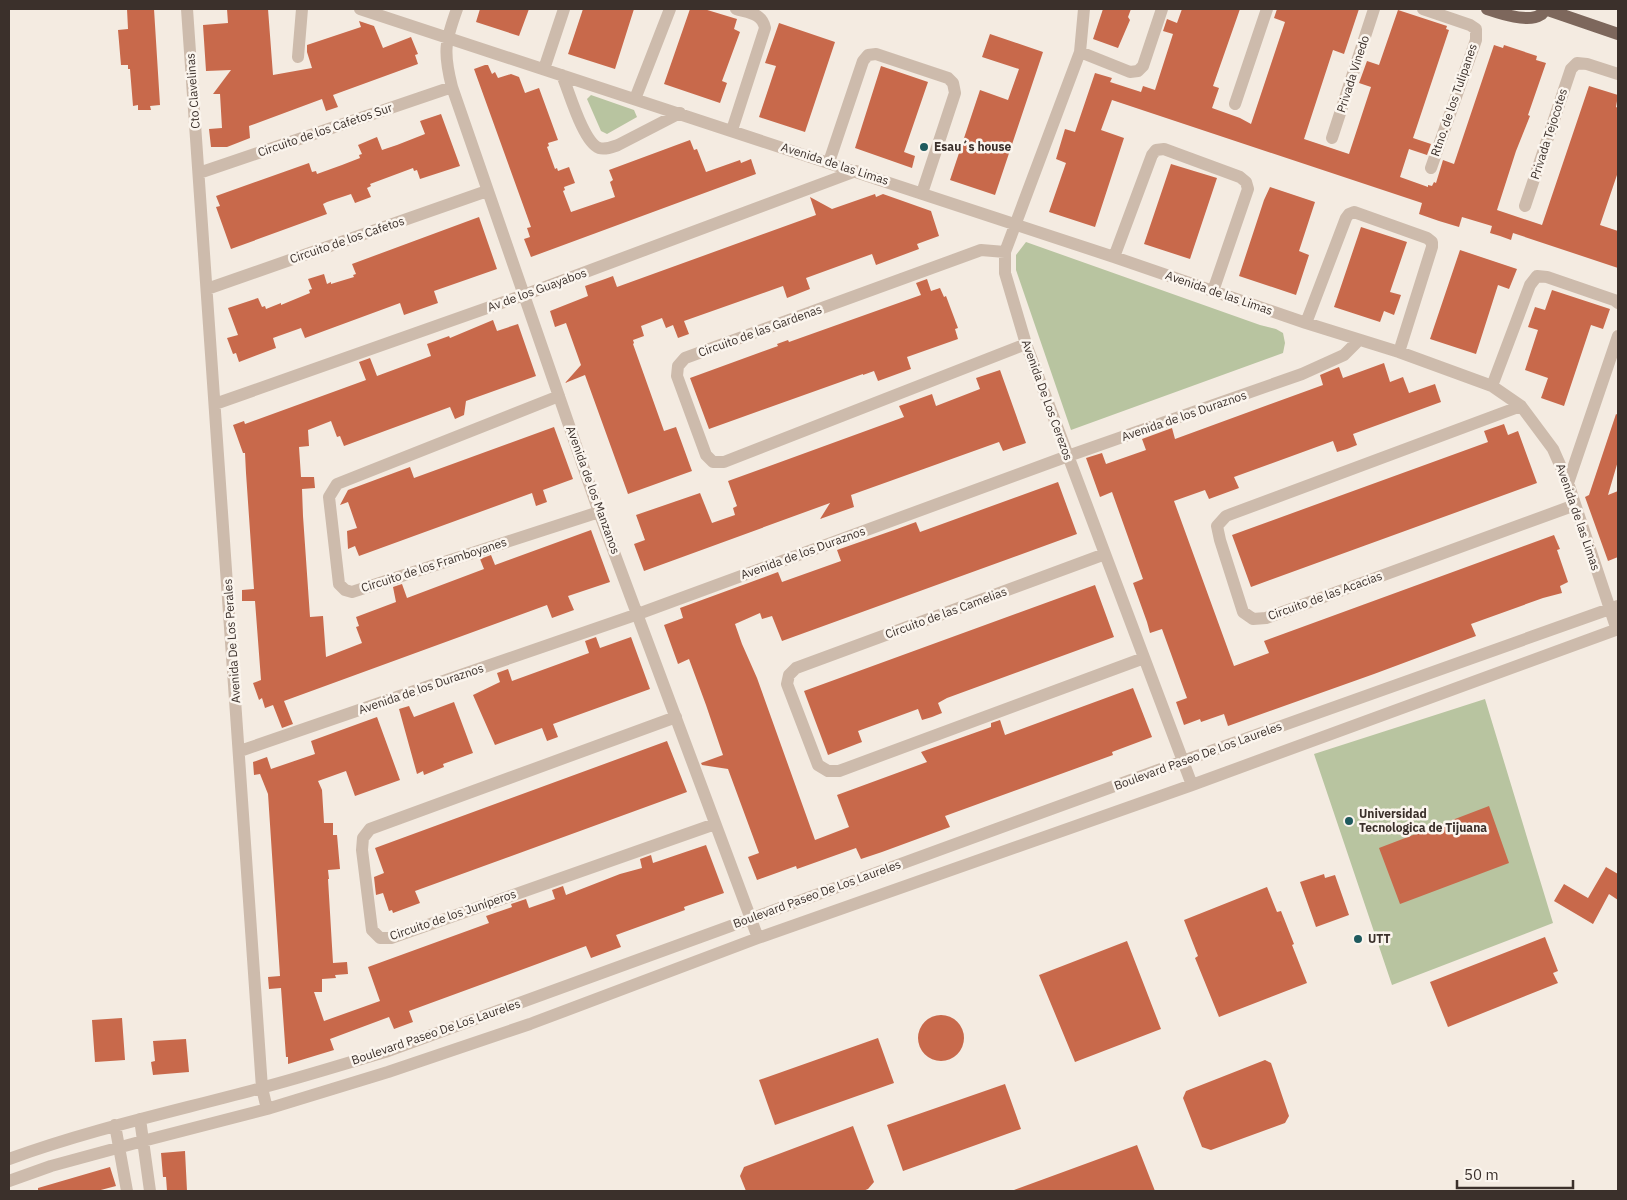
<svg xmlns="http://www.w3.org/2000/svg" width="1627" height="1200" font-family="'IBM Plex Sans',sans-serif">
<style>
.green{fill:#b8c4a0}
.building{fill:#c8694b}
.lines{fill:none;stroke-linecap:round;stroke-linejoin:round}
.minor{stroke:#cdbbac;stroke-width:12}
.major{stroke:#7d675c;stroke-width:12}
.poi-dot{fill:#1f5a5e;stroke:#fbf5ee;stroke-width:2}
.labels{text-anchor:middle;stroke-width:5;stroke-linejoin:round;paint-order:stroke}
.street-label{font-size:12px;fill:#3b302b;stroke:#fbf5ee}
.poi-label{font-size:12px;font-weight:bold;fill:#3b302b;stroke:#fbf5ee;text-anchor:start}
</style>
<rect width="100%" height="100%" fill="#f4ebe1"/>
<path class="green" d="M591 95 634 110 637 117 607 134 601 131 587 99Z
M1026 242 1260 325 1276 329 1283 333 1285 343 1283 353 1071 430 1016 270V255Z
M1485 699 1553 923 1392 985 1314 754Z"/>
<path class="building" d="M127 9H154L160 105 150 106 151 110H138V105L133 106 130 69H128V65H121L118 30 128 29Z
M227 9H268L273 75 312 68 307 52V45L361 27 359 21 374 26 383 48 411 37 418 54 415 55 418 64 333 95 338 107 326 111 322 99 249 126 250 138 227 147H211L209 129 222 128 220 94H213L231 70 206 71 203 25 228 23Z
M480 9H529L519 36 476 22Z
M583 9H634L615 69 568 54Z
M690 9H704L737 19 734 29 740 32 722 81 727 83 720 103 664 84Z
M1103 9H1131L1128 17 1130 20 1118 48 1093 39Z
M1182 9H1240L1213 86 1219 88 1212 108 1240 118 1251 124 1285 22 1274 18 1277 9H1359L1344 54 1333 50 1304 139 1349 154 1371 87 1359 83 1367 61 1379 65 1398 10 1447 26 1446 29 1449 30 1413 138 1431 144 1427 155 1409 149 1400 177 1428 187V185L1432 186 1434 182 1436 183 1443 160 1454 164 1494 45 1503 48 1504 45 1537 56 1536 60 1546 63 1528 115 1530 116 1516 151 1497 210 1542 225 1589 86 1618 95 1616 107 1618 108V172L1600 225 1618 231V268L1513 233 1511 240 1500 236 1490 233 1492 226 1462 217 1459 227 1439 221 1419 214 1422 203 1112 100 1101 130 1124 138 1095 227 1049 212 1066 163 1056 159 1065 129 1075 132 1095 73 1112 78 1110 82 1141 92 1143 86 1155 90 1173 34 1163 31 1167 19 1177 23Z
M779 23 835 42 805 132 759 117 776 66 765 63Z
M990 34 1043 52 995 195 950 180 980 90 1008 100 1019 69 982 57Z
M485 65H488L492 74 495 72 498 78 511 74 519 77 525 93 539 88 558 140 548 143 549 146 547 147 555 169 557 168 558 171 569 167 575 183 564 187 565 190 563 191 571 212 615 197 610 182 613 180 609 170 690 140 694 150 697 149 706 172 740 160 741 163 751 159 756 174 531 257 524 239 530 237 527 228 531 227 474 69Z
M881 66 928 82 904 152 915 156 912 168 855 148Z
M441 114 460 166 420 179 417 170 414 171 413 168 370 184 371 186 367 188 371 197 355 203 351 194 327 202 323 204 327 214 231 249 216 207 220 206 216 196 309 163 312 172 316 171 317 174 342 165 360 158 359 155 362 154 358 145 377 137 382 150 397 145 425 134 420 121Z
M1171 164 1217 178 1190 259 1144 244Z
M1270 187 1315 202 1299 251 1309 255 1296 295 1239 276 1264 200Z
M875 194 876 197 883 194 931 211 939 236 917 244 919 249 876 265 872 254 806 278 810 289 787 298 783 286 684 321 689 334 678 338 673 325 666 328 662 318 641 326 644 336 633 340 634 343 633 344 664 431 676 427 692 471 628 494 585 375 565 383 581 365 566 323 555 327 550 311 588 296 585 286 605 279 613 276 617 287 816 215 810 197 832 209Z
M479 217 497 269 434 291 438 303 404 315 400 303 305 338 301 328 273 338 276 348 239 362 236 353 233 354 227 338 238 335 228 308 258 298 262 307 265 306 266 309 281 303V305L310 293 309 290 312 289 308 279 324 274 327 284 331 282V284L354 277 353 275 356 274 352 264Z
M1361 227 1407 242 1390 292 1401 295 1394 315 1384 311 1380 322 1334 307Z
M1460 250 1517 269 1509 289 1498 285 1476 354 1430 339Z
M927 279 931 291 940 288 944 297 946 296 958 328 955 329 958 339 907 357 911 369 878 381 874 371 863 375V374L709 429 690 378 778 346 777 344 788 340 789 342 921 295 916 283Z
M1552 290 1610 309 1603 329 1591 325 1564 406 1541 398 1548 378 1525 370 1538 330 1528 327 1535 307 1545 310Z
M493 320 497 331 518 324 536 376 466 401 464 415 455 419 450 407 344 446 340 436 337 437 331 421 308 430 309 446 299 447 301 477H314L315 488 302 489 303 516 310 617 323 616 326 657 362 643 356 627 359 626 356 617 396 602 393 587 402 584 407 598 484 569 480 559 491 555 495 565 591 530 610 582 568 596 574 610 552 618 547 605 284 701 293 724 282 728 273 705 265 708 262 698 259 700 253 683 261 680 255 601H242V590L254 589 246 473 245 453H243L233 425 244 421 245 424 366 380 359 362 370 358 377 376 431 356 427 344 449 336 450 338Z
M1384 363 1390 382 1403 377 1409 393 1435 384 1441 402 1353 434 1357 445 1347 449 1337 452 1333 441 1234 477 1239 488 1209 499 1205 490 1174 501 1234 666 1269 653 1264 641 1554 535 1560 549 1557 550 1568 582 1560 586 1562 593 1543 598 1471 624 1476 636 1374 674 1228 726 1224 714 1201 722 1200 719 1184 725 1176 702 1187 698 1162 629 1150 633 1147 622 1133 583 1143 579 1112 492 1100 497 1086 458 1102 453 1106 464 1146 450 1142 439 1172 428 1175 439 1323 385 1320 375 1327 372 1339 367 1343 378Z
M1000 370 1026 443 1003 451 999 442 851 495 854 507 820 519 830 503 644 571 634 544 645 540 636 515 700 493 712 523 735 515 733 508 737 506 728 481 904 417 899 406 932 394 936 406 980 389 976 378Z
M1616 414 1618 415V456L1617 461H1618L1608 495 1618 491V557L1608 561 1585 497 1589 495Z
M1504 424 1508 435 1518 431 1537 483 1251 587 1232 535 1488 442 1484 431Z
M554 427 573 479 543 490 547 502 536 506 532 493 359 556 355 546 348 549 347 531 357 528 348 502 340 505 348 490 410 467 414 478Z
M1058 482 1077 534 782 641 772 616 762 619 760 613 735 624 742 644 757 678 815 840 849 827 837 795 927 762 921 752 991 727V723L1000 720 1005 735 1133 688 1152 737 1112 752 1113 755 945 816 950 827 882 852 861 859 856 848 797 869 796 866 757 880 748 857 759 853 728 769 702 765 701 763 723 755 706 705 689 659 678 664 664 625 683 618 680 608 778 572 782 582 841 561 837 550 897 529 916 522 920 532Z
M1095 585 1114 637 947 698 938 703 942 713 932 717 922 720 918 709 858 731 862 742 828 755 804 691Z
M596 637 600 648 631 637 650 689 553 724 558 737 547 741 542 728 495 745 473 695 500 682 497 673 508 669 512 681 589 653 585 641Z
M454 702 473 753 443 764 444 767 424 775 423 771 417 774 399 709 409 706 414 717Z
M377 717 400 780 355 796 346 771 318 781 322 790 324 823H333V835H337L340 869 328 870 329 879H328L333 963 347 962 348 974 335 975 336 978 322 979V992H314L324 1021 380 1001 368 967 489 923 486 916 512 907 511 904 526 899 529 908 555 899 552 890 563 886 566 895 620 874 642 868 640 859 651 855 653 863 706 845 724 893 684 907 685 910 616 935 621 947 591 958 586 946 409 1011 413 1022 394 1029 389 1017 330 1039 334 1050 288 1064V1057H286L281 988 269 989 268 977 280 976 268 794 260 774 254 775 253 762 267 757 271 769 315 754 311 741Z
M667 741 687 792 415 891 420 903 393 913 392 910 389 911 383 893 376 895 374 877 384 873 375 848Z
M1489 806 1509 863 1400 904 1379 848Z
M1606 867 1618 874V900L1609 894 1593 924 1554 901 1564 884 1588 898Z
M1324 874 1325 878 1335 875 1349 915 1316 927 1300 882Z
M1267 887 1277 912 1281 911 1294 944 1292 945 1307 983 1219 1017 1195 958 1198 956 1184 920Z
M1545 937 1558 971 1553 973 1558 983 1448 1027 1430 982Z
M1127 941 1161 1029 1075 1062 1039 975Z
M918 1038a23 23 0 1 1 46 0a23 23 0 1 1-46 0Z
M122 1018 125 1060 95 1062 92 1020Z
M878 1038 894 1083 775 1125 759 1080Z
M186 1039 189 1072 153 1075 151 1062 155 1061 153 1041Z
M1265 1060 1271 1063 1289 1116 1285 1123 1211 1150 1202 1147 1183 1098 1186 1091Z
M1005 1084 1021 1129 903 1171 887 1125Z
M853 1126 874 1182 868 1189 863 1191H746L740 1176 744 1167Z
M1137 1145 1155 1191H1014V1190Z
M185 1151 187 1191H167L166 1177H163L161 1153Z
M110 1167 116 1186 97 1191H38V1188Z"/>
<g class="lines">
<path class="minor" d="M187 9 262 1088 267 1109
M360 9 1114 257 1306 323 1399 352 1492 386 1521 406 1553 449 1568 483 1617 630
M457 9C445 42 443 52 452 87L599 512 758 938
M1084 9 1080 52 1005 252V273L1026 344 1192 785
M1423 9 1470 25 1476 29V40L1431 168
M1080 52 1130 72 1138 71 1143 66 1162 9
M298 57 302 9
M544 69 564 9
M562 75C569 91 583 142 599 148 606 150 612 147 618 145L680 113
M635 99 670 9
M1235 104 1267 9
M732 130 765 28C762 13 749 13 736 9
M1332 138 1374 9
M829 162 863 61 868 55 876 54 948 78 953 83 955 93 922 193
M199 173 452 87
M1525 206 1571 69 1577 63 1587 64 1618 74
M1005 252 981 250 685 358 678 366 677 376 706 455 713 462H724L1026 344
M1114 257 1152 155 1156 150 1164 149 1240 177 1246 182 1248 189 1213 291
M207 289 487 191
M1306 323 1346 218 1349 214 1354 212 1427 238 1432 242V247L1399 352
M1492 386 1530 285 1537 276 1547 277 1614 300 1618 303
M559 396 337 484 329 497 339 584 345 590 352 592 599 512
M215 404 524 295 856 171
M1521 406 1226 516 1217 526 1220 540 1243 612 1253 619 1266 618 1575 505
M1568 483 1618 336
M1105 554 796 668 789 675 787 684 818 765 828 771H839L1144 658
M676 717 370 829 363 838 362 850 372 930 380 938H391L715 824
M240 751 638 614 1068 456 1302 374 1344 355 1359 340
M140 1119 150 1191
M115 1125 127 1191
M9 1159C91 1129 176 1111 261 1088 303 1077 344 1064 385 1052L1183 761 1618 606
M9 1181 51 1166 143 1141 267 1109 388 1072 530 1024 758 938 1192 785 1618 629"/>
<path class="major" d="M1487 9C1499 13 1528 23 1540 15 1543 14 1544 11 1546 9
M1545 9 1618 34"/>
</g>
<g class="poi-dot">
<circle cx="924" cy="147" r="5"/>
<circle cx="1349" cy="821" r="5"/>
<circle cx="1358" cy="939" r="5"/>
</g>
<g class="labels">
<g class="street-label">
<text transform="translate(1353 74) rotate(-72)" y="4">Privada Vinedo</text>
<text transform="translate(193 91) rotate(-94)" y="4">Cto Clavelinas</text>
<text transform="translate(1454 100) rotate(-71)" y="4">Rtno. de los Tulipanes</text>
<text transform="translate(325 130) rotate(-19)" y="4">Circuito de los Cafetos Sur</text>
<text transform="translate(1549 134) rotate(-72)" y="4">Privada Tejocotes</text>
<text transform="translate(835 164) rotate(18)" y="4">Avenida de las Limas</text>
<text transform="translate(347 240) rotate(-19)" y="4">Circuito de los Cafetos</text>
<text transform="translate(537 290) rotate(-20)" y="4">Av de los Guayabos</text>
<text transform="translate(1219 293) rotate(19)" y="4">Avenida de las Limas</text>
<text transform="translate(760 331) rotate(-20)" y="4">Circuito de las Gardenas</text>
<text transform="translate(1047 400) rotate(70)" y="4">Avenida De Los Cerezos</text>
<text transform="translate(1184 416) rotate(-19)" y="4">Avenida de los Duraznos</text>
<text transform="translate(593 490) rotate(70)" y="4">Avenida de los Manzanos</text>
<text transform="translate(1578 517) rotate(71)" y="4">Avenida de las Limas</text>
<text transform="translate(803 553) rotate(-20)" y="4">Avenida de los Duraznos</text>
<text transform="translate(434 565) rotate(-18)" y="4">Circuito de los Framboyanes</text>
<text transform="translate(1325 596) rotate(-20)" y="4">Circuito de las Acacias</text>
<text transform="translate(946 613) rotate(-20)" y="4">Circuito de las Camelias</text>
<text transform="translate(232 641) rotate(-94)" y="4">Avenida De Los Perales</text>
<text transform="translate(421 689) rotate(-19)" y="4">Avenida de los Duraznos</text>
<text transform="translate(1198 756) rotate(-20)" y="4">Boulevard Paseo De Los Laureles</text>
<text transform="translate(817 894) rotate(-20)" y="4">Boulevard Paseo De Los Laureles</text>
<text transform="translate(453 915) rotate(-19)" y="4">Circuito de los Juníperos</text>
<text transform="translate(436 1032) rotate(-19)" y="4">Boulevard Paseo De Los Laureles</text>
</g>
<g class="poi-label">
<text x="934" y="151">Esau´s house</text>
<text x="1359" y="818">Universidad<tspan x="1359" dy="14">Tecnologica de Tijuana</tspan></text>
<text x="1368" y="943">UTT</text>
</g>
</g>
<rect width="1627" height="1200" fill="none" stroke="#3b302b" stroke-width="20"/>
<path d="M1457 1180v8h116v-8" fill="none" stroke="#3b302b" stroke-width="2.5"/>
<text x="1464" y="1180" font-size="15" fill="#3b302b" stroke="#fbf5ee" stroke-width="4" paint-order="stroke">50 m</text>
</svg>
